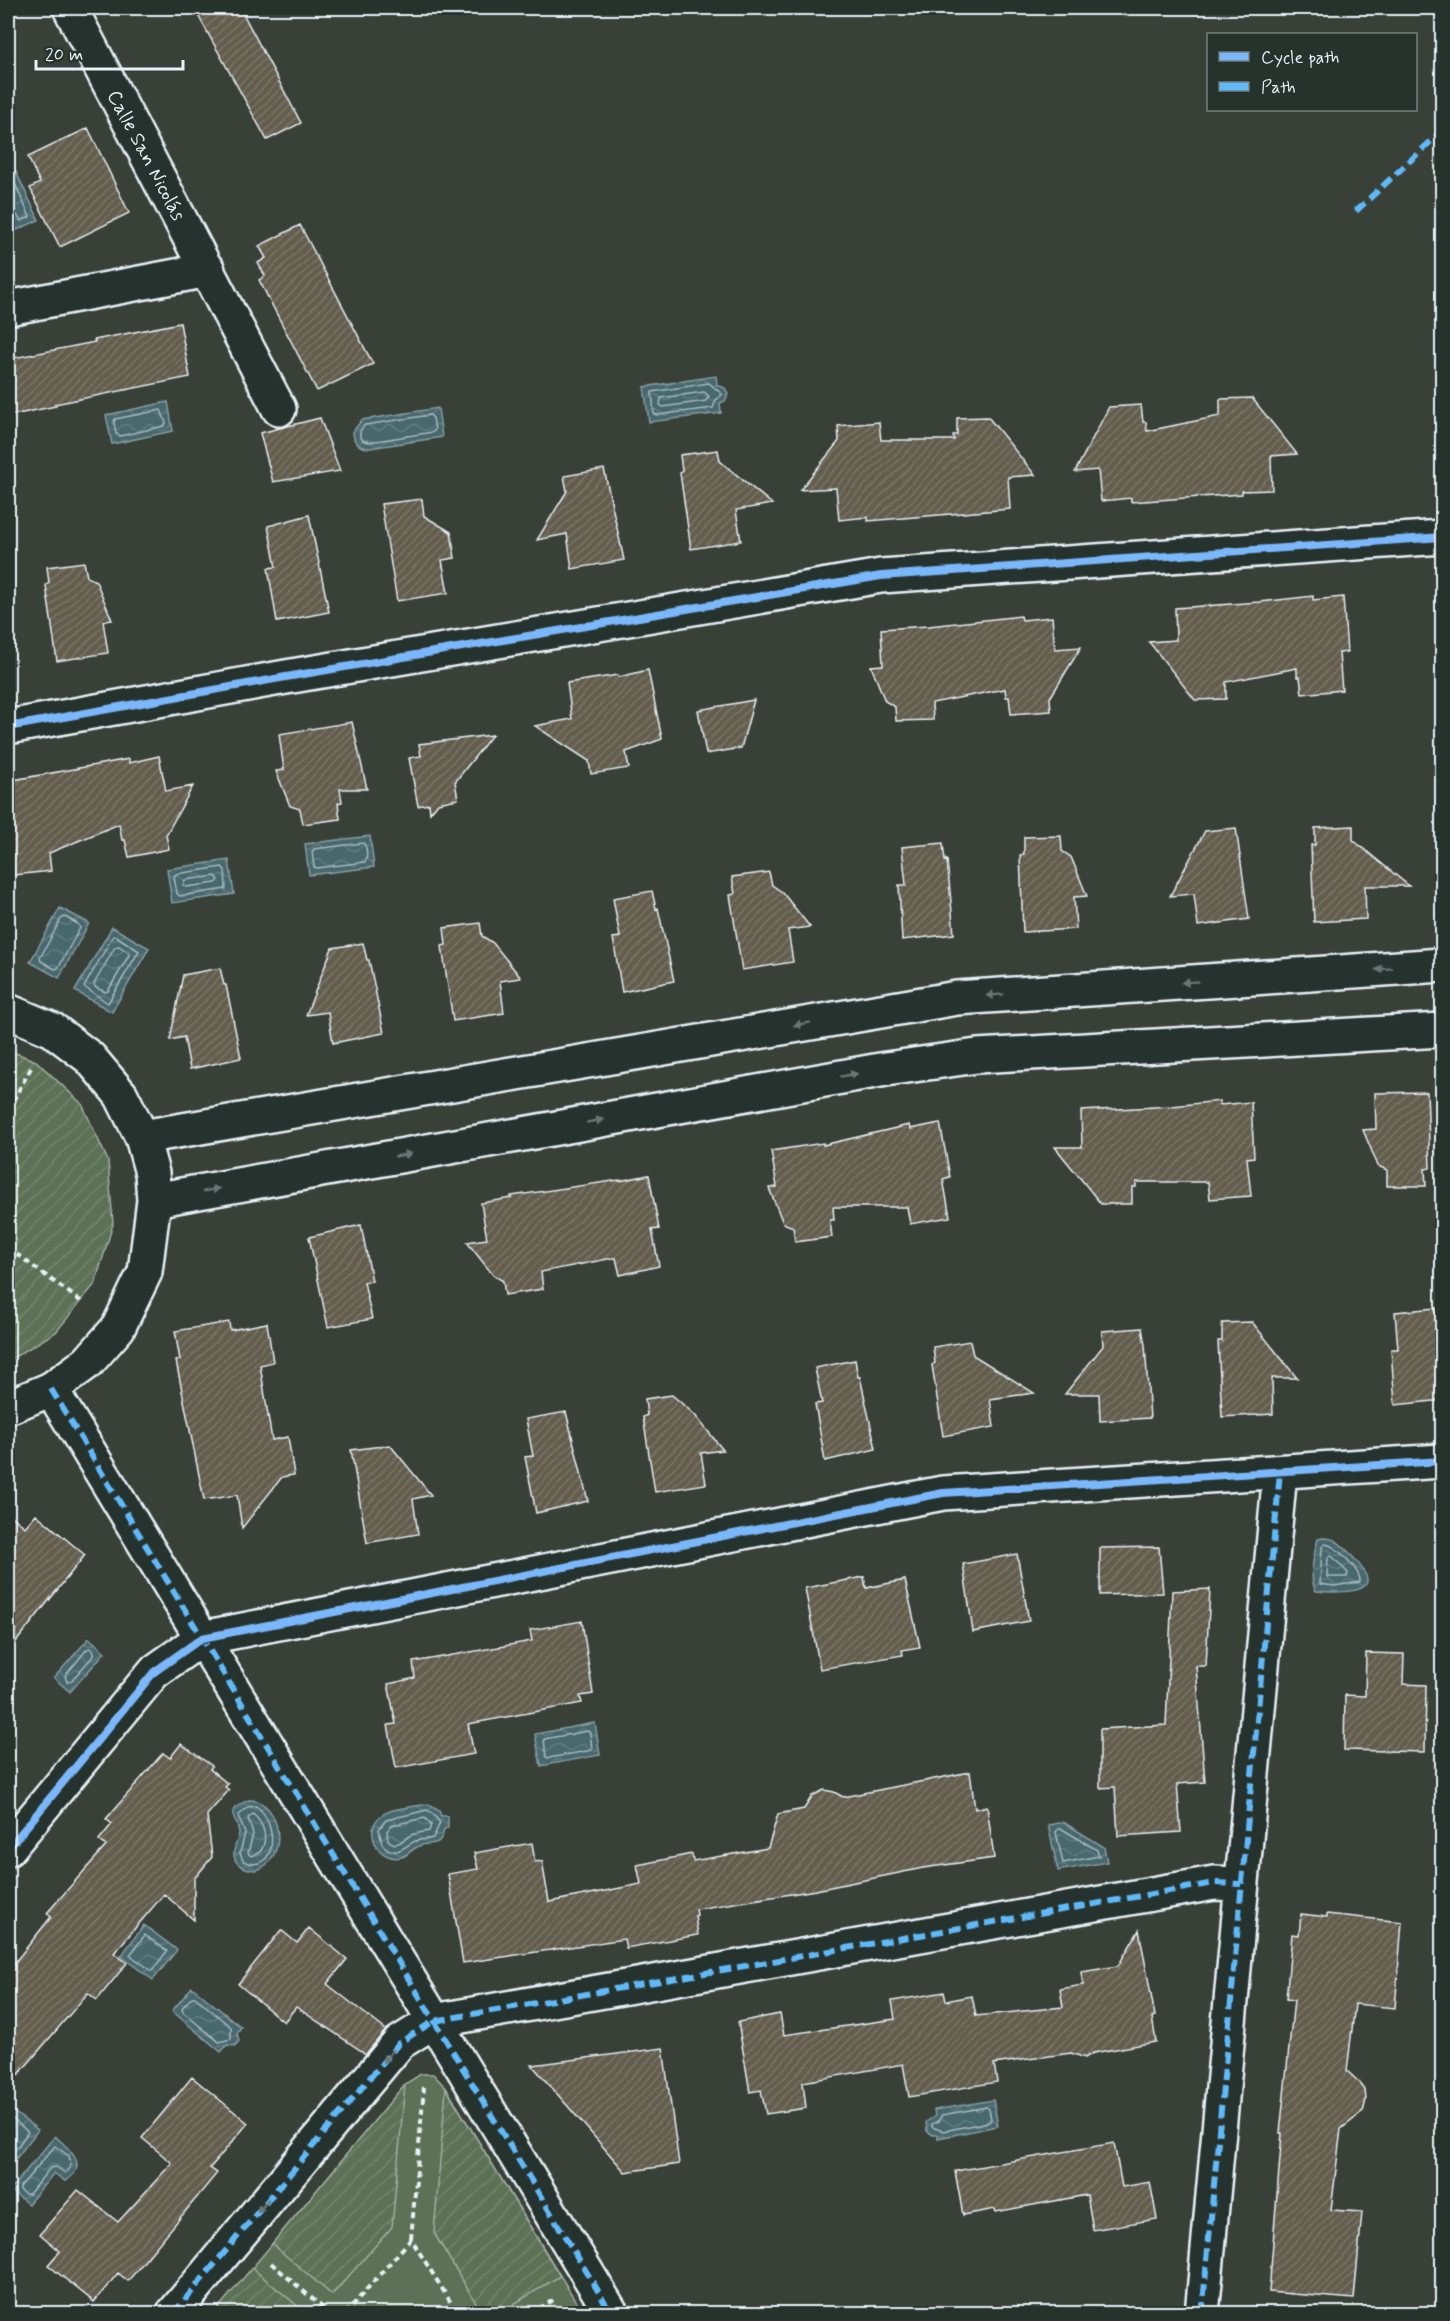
<svg xmlns="http://www.w3.org/2000/svg" width="1450" height="2321" font-family="Mynerve,sans-serif">
<style>
.park{fill:#5b7155;stroke:#a2b1a6;stroke-width:1.5}
.garden{fill:url(#garden-furrows);stroke:#a2b1a6;stroke-width:1.5}
.water{fill:url(#water-waves);stroke:#879ea5;stroke-width:1.5}
.lines{fill:none;stroke-linecap:round;stroke-linejoin:round}
.shore{stroke:#a8bac0;stroke-width:1.5}
.building{fill:url(#building-hatch);stroke:#e8f1f8;stroke-width:1.5}
.minor-casing{stroke:#e8f1f8;stroke-width:38}
.tertiary-casing{stroke:#e8f1f8;stroke-width:38}
.path{stroke:#e8f1f8;stroke-width:4;stroke-dasharray:6 4.5;stroke-linecap:butt}
.minor{stroke:#26332d;stroke-width:33}
.tertiary{stroke:#26332d;stroke-width:33}
.quiet{stroke:#60bafa;stroke-width:6;stroke-dasharray:12 6;stroke-linecap:butt}
.cycleway-casing{stroke:#26332d;stroke-width:11}
.cycleway{stroke:#7ab7fb;stroke-width:8}
.oneway{fill:#6a7674}
.labels{text-anchor:middle;stroke-width:5;stroke-linejoin:round;paint-order:stroke}
.street-label{font-size:20px;fill:#e8f1f8;stroke:#26332d}
</style>
<defs>
<pattern id="garden-furrows" width="10" height="10" patternUnits="userSpaceOnUse" patternTransform="scale(1.5)"><rect width="10" height="10" fill="#5b7155"/><path d="M-1 1l2-2M0 10L10 0M9 11l2-2" fill="none" stroke="#73866e"/></pattern>
<pattern id="water-waves" width="16" height="10" patternUnits="userSpaceOnUse" patternTransform="scale(1.5)"><rect width="16" height="10" fill="#47676d"/><path d="M0 5q4-4 8 0t8 0" fill="none" stroke="#627d83"/></pattern>
<pattern id="building-hatch" width="6" height="6" patternUnits="userSpaceOnUse" patternTransform="scale(1.5)"><rect width="6" height="6" fill="#645d4d"/><path d="M-1 1l2-2M0 6l6-6M5 7l2-2" fill="none" stroke="#7a7567"/></pattern>
</defs>
<rect width="100%" height="100%" fill="#394037"/>
<filter id="ink" filterUnits="userSpaceOnUse"><feTurbulence type="fractalNoise" baseFrequency=".0167" numOctaves="2"/><feDisplacementMap in="SourceGraphic" scale="12" xChannelSelector="R" yChannelSelector="G"/><feConvolveMatrix kernelMatrix="1 2 1 2 8 2 1 2 1" color-interpolation-filters="sRGB"/></filter>
<g filter="url(#ink)">
<path class="park" d="M421 2074H433L446 2088 583 2313 214 2314 405 2084Z"/>
<path class="garden" d="M8 1050 36 1061 82 1104 108 1161 113 1224 95 1284 56 1332 8 1361Z
M405 2084 392 2227 332 2295 272 2244Z
M446 2088 560 2276 499 2313H482L434 2233Z
M252 2268 306 2313H214Z"/>
<path class="water" d="M14 168 39 220 17 230 8 210V171Z
M716 376 717 385 725 388 728 394 725 401 720 403 721 413 649 422 644 387Z
M168 402 173 431 112 444 106 415Z
M438 408 442 437 370 448C359 448 353 442 353 431L362 420Z
M370 836 374 867 309 875 305 844Z
M229 860 234 894 172 903 167 869Z
M60 908 89 923 59 978 30 962Z
M112 927 149 948 112 1012 75 991Z
M1323 1538C1328 1538 1332 1538 1336 1541 1344 1546 1368 1571 1367 1581 1366 1595 1326 1592 1316 1591 1308 1578 1314 1553 1318 1539Z
M89 1638 105 1652 70 1692 54 1678Z
M595 1723 600 1755 541 1766 535 1734Z
M249 1800C281 1800 290 1858 257 1870 243 1870 230 1863 235 1847 236 1842 239 1838 239 1833 238 1816 220 1813 249 1800Z
M428 1804 439 1811 441 1816H448V1828L444 1829C441 1850 429 1840 417 1847 411 1850 409 1855 402 1857 377 1863 362 1829 382 1815 394 1807 414 1807 428 1804Z
M1063 1822 1104 1847 1107 1862 1058 1871 1048 1825Z
M144 1925 177 1950 153 1980 121 1956Z
M192 1987 241 2027 237 2033 239 2041 235 2046 227 2045 221 2052 172 2011Z
M993 2100 998 2126 938 2138V2135H933L927 2131 926 2122 935 2116 934 2110Z
M11 2110 38 2130 8 2169V2114Z
M55 2136C69 2148 91 2167 65 2181L54 2173 28 2204 10 2190Z"/>
<g class="lines">
<path class="shore" d="M8 176 12 177 30 217 21 221 14 211 8 209
M709 383 722 394 716 400 713 408 657 415 654 414 652 392Z
M704 392 709 396 706 401 663 407 660 405 661 398Z
M161 410 166 423 164 426 120 436 116 434 114 422 115 419Z
M430 415 433 418 435 430 433 432 370 442 364 441 360 437V431L365 425Z
M363 843C367 846 368 858 365 862L317 868 314 867 312 852 314 849Z
M222 867 225 870 226 889 180 896 177 894 174 877 176 874Z
M216 876 219 880 216 883 186 887 183 885 185 880Z
M65 917 78 924 80 928 58 968 55 969 41 961 40 958 61 919Z
M113 936H116L139 951 108 1003 84 987Z
M119 946 128 952 129 955 108 991 105 992 95 987 94 984 115 947Z
M1325 1544C1336 1545 1361 1571 1360 1582L1334 1586 1320 1584 1322 1547Z
M1331 1555 1348 1573 1347 1577H1327L1328 1558Z
M91 1648 94 1652V1655L71 1681 67 1682 65 1676 87 1649Z
M588 1731 590 1733 592 1750 549 1758 546 1757 544 1739Z
M256 1806C279 1822 278 1876 243 1861L240 1853 245 1833 238 1816 248 1807Z
M427 1810 433 1814 440 1823 433 1838C427 1840 418 1839 413 1842 401 1850 394 1857 382 1844L379 1829 386 1820Z
M253 1814C264 1824 269 1839 260 1852L251 1856 248 1853 253 1834 248 1818Z
M425 1818 431 1825 429 1831C424 1832 419 1833 414 1834 403 1837 399 1850 388 1840L387 1831 392 1825Z
M1058 1829H1062L1097 1850 1099 1856 1063 1863 1056 1832Z
M145 1935 167 1951 152 1971 130 1955Z
M192 1997H195L231 2027V2039L219 2042 183 2012 182 2008Z
M986 2107 989 2109 991 2119 989 2122 943 2131 932 2127V2124L938 2121 942 2115Z
M8 2117 12 2118 28 2132 8 2160
M55 2146 69 2156 71 2165 68 2171 65 2173 56 2167 50 2168 29 2194H25L20 2190V2187Z"/>
</g>
<path class="building" d="M194 8H240L301 123 267 140Z
M88 128 129 213 60 247 30 188 40 183 28 157Z
M300 225 373 364 317 391 259 280 265 276 258 263 266 258 259 246Z
M180 323 190 377 55 404 56 406 8 416V359L95 342 94 340Z
M1252 398 1297 454 1271 456 1272 490 1242 491V494L1131 502V498L1101 501 1098 470 1075 472 1109 407 1141 405 1143 422H1146L1147 431 1220 416V399Z
M988 417 1035 475 1008 477 1010 509 868 521V517L839 520 836 488 800 490 839 441 838 426 879 422 881 440H954L953 435H957V418Z
M320 418 340 471 273 482 260 433Z
M718 450 720 461 772 504 736 510 741 541 691 549 680 473 682 471 680 455Z
M604 469 624 560 572 569 567 534 537 540 567 491 564 476Z
M422 499 424 516 451 532 455 558 442 560 448 593 397 601 381 504Z
M309 515 329 612 277 622 268 568 276 567 268 526Z
M84 562 87 577 96 581 112 620 103 621 108 653 57 661 46 585 49 583 47 567Z
M1313 596V600L1343 597 1347 652 1339 653 1342 690 1302 694 1300 677H1297V668L1226 682V699L1195 700 1149 642 1176 640 1175 608 1260 602Z
M1021 616 1022 620 1052 617 1055 649 1081 647 1050 698 1051 711 1011 714 1009 697H1006L1005 689 932 703 933 720 896 721 895 707 885 701 871 666 883 665 881 629 929 626Z
M648 670 662 739 626 752 629 768 591 774 589 761 535 726 572 719 567 683 618 675 619 677Z
M754 700 741 748 706 754 698 710Z
M352 722 367 789H340L342 802 338 803 340 819 303 824 300 809 290 806 276 771 284 770 279 734Z
M492 735 455 782 458 799 438 803 430 813 429 804 418 806 409 758 421 756 419 744Z
M159 756 166 791 193 786 166 835 169 849 129 857 125 840H122L119 824 49 853 51 871 14 875 11 856H8V781L129 759V763Z
M1353 826V840L1409 886H1365L1366 919 1314 922 1311 845H1315V828Z
M1236 828 1249 919 1198 926 1194 894 1170 896 1205 831Z
M1061 836 1062 851 1071 857 1087 896 1074 897 1076 929 1023 932 1020 855 1024 854V837Z
M943 843 945 861 947 860 954 934 902 940 899 885H906L902 847Z
M769 872 772 885 782 892 810 927 788 930 793 962 742 970 730 895 735 894 732 877Z
M652 891 656 909 658 908 674 981 622 992 613 938 620 937 613 898Z
M480 923 482 936 493 943 521 978 500 981 504 1013 453 1021 442 946 446 945 444 928Z
M363 943 367 960H369L384 1033 333 1043 328 1012 306 1015 332 948Z
M220 968 224 985H226L241 1058 190 1069 184 1037 170 1040 183 975Z
M1427 1092 1430 1168 1425 1169 1426 1186H1387V1170L1378 1166 1363 1130 1376 1129 1375 1093Z
M1220 1101V1105L1251 1102 1254 1157 1247 1158 1251 1196 1210 1199 1208 1182H1136V1187H1132V1204H1101L1055 1147H1082L1081 1111 1172 1106Z
M940 1123 950 1177 943 1179 950 1217 910 1224 907 1207H833L834 1220H830L832 1237 795 1242 793 1227 783 1223 769 1188 777 1187 771 1151 823 1143V1145L909 1125 910 1129Z
M649 1175 659 1229 652 1230 659 1266 620 1275 616 1258H613L541 1272 543 1289 505 1295 503 1281 493 1275 467 1242 487 1239 481 1203 512 1198 511 1196 619 1180V1181Z
M361 1225 372 1281 364 1282 372 1319 328 1327 309 1237Z
M1436 1308 1443 1353V1400L1395 1405 1391 1349H1398L1395 1312Z
M229 1322 230 1330 267 1323 273 1362 260 1365 272 1440 288 1437 294 1475 282 1477 242 1528 237 1495 204 1500 176 1361 180 1360 175 1331Z
M1252 1322 1297 1378H1272L1273 1414 1222 1417 1218 1341H1222V1323Z
M1142 1328 1145 1345 1150 1418 1100 1421 1099 1394H1065L1103 1346 1102 1331Z
M970 1341 973 1355 1034 1393 990 1399 994 1427 943 1436 932 1365 935 1363 933 1347Z
M855 1360 858 1377H860L876 1449 825 1461 815 1404 822 1403 815 1368Z
M672 1395 694 1414 723 1450 701 1453 706 1484 655 1492 643 1417 647 1415 645 1399Z
M566 1412 588 1501 536 1513 525 1457 533 1456 526 1419Z
M390 1445 431 1495 413 1499 418 1534 367 1543 351 1450Z
M8 1513 25 1527 36 1514 85 1555 8 1652Z
M1159 1547 1163 1593 1100 1595V1548Z
M1017 1554 1029 1621 973 1632 963 1564Z
M864 1577 866 1588 905 1580 920 1647 902 1650 903 1655 820 1669 805 1588Z
M1210 1589 1206 1666H1196L1205 1782 1177 1784 1181 1832 1118 1836 1115 1787 1100 1788V1729L1166 1725 1172 1591Z
M582 1621 593 1694 580 1696 582 1703 468 1724 474 1754 396 1768 388 1725 396 1724 388 1684 415 1678 413 1662 532 1641 530 1630Z
M1366 1653 1404 1654 1403 1684 1426 1685 1425 1752 1344 1750 1345 1695 1365 1696Z
M181 1744 212 1766 210 1769 228 1784 225 1787 229 1790 207 1815 212 1857 194 1879V1920L164 1894 114 1953 127 1963 97 2000 88 1993 8 2087V1971L51 1917 47 1913 106 1846 99 1840 112 1824 106 1819 163 1753 170 1758Z
M970 1772 975 1809 987 1806 994 1858 923 1868 816 1890 696 1909 697 1915 695 1916 698 1935 626 1948 624 1939 463 1963 448 1874 478 1869 474 1853 532 1843 535 1862 542 1861 549 1902 641 1884 637 1865 692 1854 693 1861 768 1848 778 1814 804 1809 812 1796 824 1790 834 1792 843 1797Z
M1301 1914 1327 1917V1914L1402 1922 1395 2008 1355 2004 1347 2071 1360 2083 1365 2090 1366 2100 1363 2112 1341 2129 1331 2210 1362 2212 1354 2299 1269 2292 1282 2133H1280L1294 2000 1286 1999 1292 1934 1299 1935Z
M309 1928 347 1959 327 1984 386 2030 366 2054 296 2007 284 2022 238 1984 281 1930 297 1943Z
M1139 1930 1155 2016 1152 2017 1156 2042 1093 2053 1085 2058 1071 2053 994 2064 997 2082 909 2097 903 2064 803 2082 806 2108 766 2114 761 2090 750 2092 738 2022 780 2014 784 2035 895 2019 892 2001 944 1992 946 2001 972 1996 976 2016 1063 2007 1060 1989 1083 1985 1081 1972 1118 1966Z
M663 2048 679 2164 625 2172 532 2065Z
M192 2077 248 2123 210 2168 217 2173 128 2281 118 2273 94 2302 48 2265 60 2251 40 2234 78 2190 118 2222 172 2163 142 2138Z
M1114 2143 1122 2187 1150 2182 1157 2219 1093 2230 1087 2195 996 2212 995 2209 963 2215 955 2171Z"/>
<g class="lines">
<defs>
<path id="minor" d="M70 8 279 409
M8 308 208 270
M8 727 286 677 881 576 1442 537
M51 1389 612 2314
M8 1849 154 1672 202 1638 943 1493 1442 1461
M173 2314 399 2043 434 2021 1214 1883 1241 1884
M1202 2314 1280 1472"/>
<path id="tertiary" d="M8 1011 53 1030 90 1058 121 1095 142 1137 152 1173 154 1200 145 1272 118 1328 88 1362 51 1389 8 1407
M142 1137 957 998 1442 965
M154 1200 886 1069 977 1056 1442 1030"/>
</defs>
<use href="#minor" class="minor-casing"/>
<use href="#tertiary" class="tertiary-casing"/>
<path class="path" d="M8 1110 32 1066
M8 1248 82 1302
M411 2239 424 2087
M271 2263 330 2314
M345 2314 411 2239 458 2314
M530 2314 555 2299"/>
<use href="#minor" class="minor"/>
<use href="#tertiary" class="tertiary"/>
<path class="quiet" d="M1356 211 1442 131
M51 1389 612 2314
M173 2314 399 2043 434 2021 1214 1883 1241 1884
M1202 2314 1280 1472"/>
<defs>
<path id="cycleway" d="M8 727 286 677 881 576 1442 537
M8 1849 154 1672 202 1638 943 1493 1442 1461"/>
</defs>
<use href="#cycleway" class="cycleway-casing"/>
<use href="#cycleway" class="cycleway"/>
</g>
<defs><path id="oneway-solid" d="M-6-.8H1V-3.2L6.5 0L1 3.2V.8H-6Z" transform="scale(1.5)"/></defs>
<g class="oneway">
<use href="#oneway-solid" transform="translate(1384 969) rotate(176)"/>
<use href="#oneway-solid" transform="translate(1190 982) rotate(176)"/>
<use href="#oneway-solid" transform="translate(995 995) rotate(176)"/>
<use href="#oneway-solid" transform="translate(802 1024) rotate(170)"/>
<use href="#oneway-solid" transform="translate(849 1075) rotate(-10)"/>
<use href="#oneway-solid" transform="translate(595 1121) rotate(-10)"/>
<use href="#oneway-solid" transform="translate(403 1155) rotate(-10)"/>
<use href="#oneway-solid" transform="translate(211 1190) rotate(-10)"/>
<use href="#oneway-solid" transform="translate(388 2056) rotate(130)"/>
<use href="#oneway-solid" transform="translate(263 2206) rotate(130)"/>
</g>
</g>
<g class="labels">
<g class="street-label">
<text transform="translate(147 155) rotate(62)" y="7">Calle San Nicolás</text>
</g>
</g>
<rect width="1450" height="2321" fill="none" stroke="#26332d" stroke-width="30"/>
<rect x="15" y="15" width="1420" height="2291" fill="none" stroke="#e8f1f8" stroke-width="2" filter="url(#ink)"/>
<rect x="1207" y="33" width="210" height="78" fill="#26332d" stroke="#747f7e" stroke-width="1.5"/>
<rect x="1219" y="52" width="30" height="9" fill="#7ab7fb" stroke="#747f7e" stroke-width="1.5"/>
<text x="1261" y="63" font-size="18" fill="#e8f1f8">Cycle path</text>
<rect x="1219" y="82" width="30" height="9" fill="#60bafa" stroke="#747f7e" stroke-width="1.5"/>
<text x="1261" y="93" font-size="18" fill="#e8f1f8">Path</text>
<path d="M36 60v9h147v-9" fill="none" stroke="#e8f1f8" stroke-width="3"/>
<text x="45" y="60" font-size="18" fill="#e8f1f8" stroke="#26332d" stroke-width="4.5" paint-order="stroke">20 m</text>
</svg>
